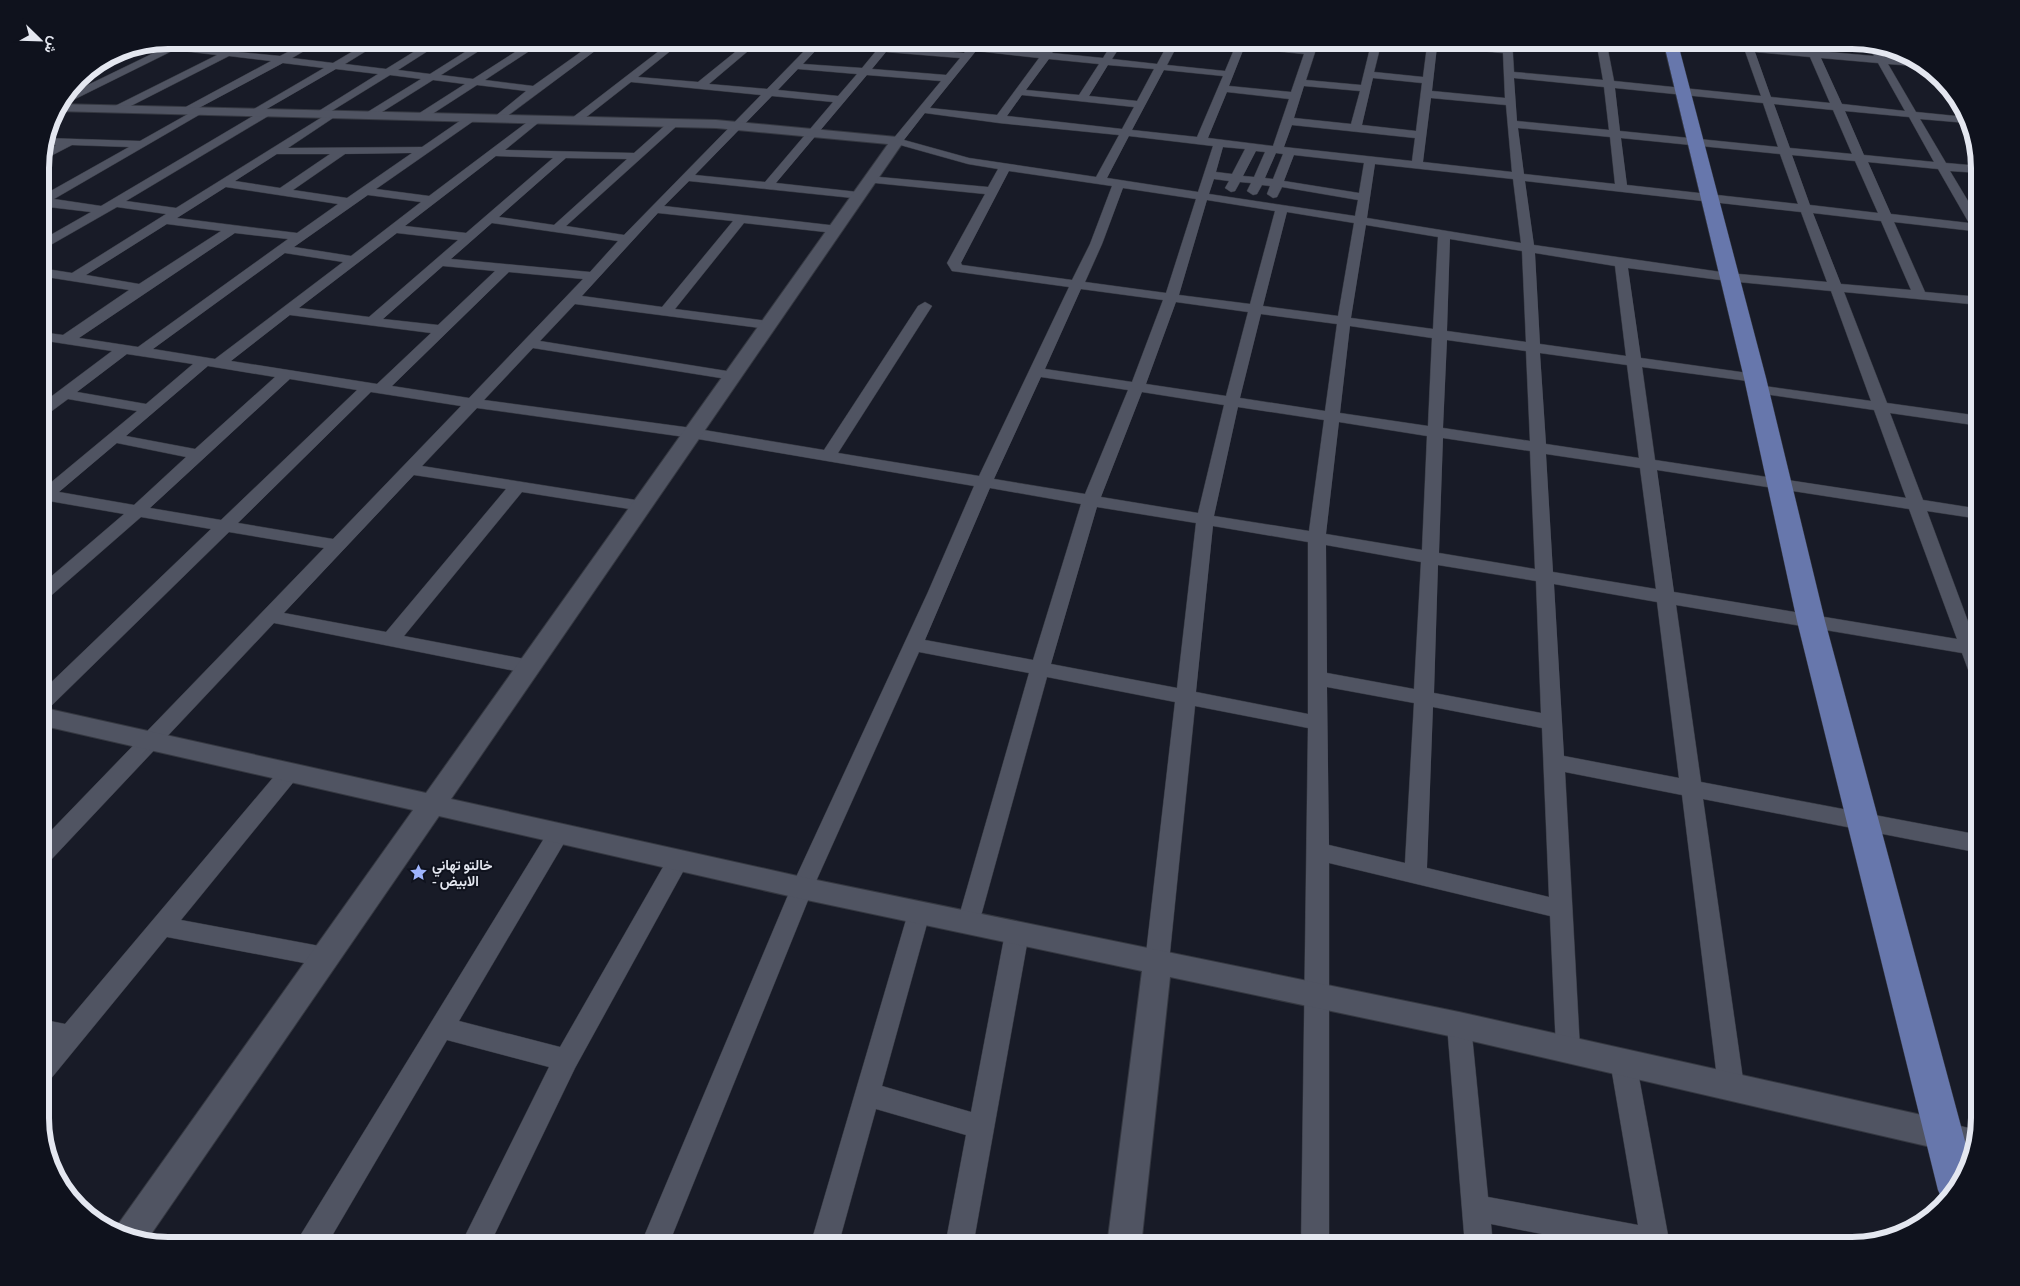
<svg xmlns="http://www.w3.org/2000/svg" width="2020" height="1286" font-family="'Source Serif 4',Vazirmatn,serif">
<style>
.lines{fill:none;stroke-linecap:round;stroke-linejoin:round}
.minor-casing{stroke:#353841;stroke-width:1}
.tertiary-casing{stroke:#353841;stroke-width:2}
.primary-casing{stroke:#353841;stroke-width:1}
.minor{fill:#505462;fill-rule:evenodd}
.tertiary{fill:#505462;fill-rule:evenodd}
.primary{fill:#6777ac;fill-rule:evenodd}
.labels{text-anchor:middle;stroke-width:4;stroke-linejoin:round;paint-order:stroke}
.poi-label{font-size:14px;font-weight:bold;fill:#e4e7f0;stroke:#0f121d;text-anchor:start}
.rim{fill:none;stroke:#e4e7f0;stroke-width:6}
</style>
<rect width="100%" height="100%" fill="#181b27"/>
<g class="lines">
<defs>
<path id="minor" d="M246 40H259L238 52 280 56 311 40H323L292 58 333 63 372 40H384L345 64 386 69 433 40H445L398 70 430 74 484 40H496L441 75 473 79 534 40H546L485 80 533 86 592 44 580 43 575 40H609L665 46 673 40H684L638 77 698 82 750 40H761L709 84 767 89 810 45 781 43 776 40H826L964 53 975 40H985L980 46 1043 52 1052 40H1062L1052 53 1103 58 1114 40H1124L1112 59 1157 64 1170 40H1180L1167 65 1225 71 1238 40H1248L1247 43 1306 49 1309 40H1319L1306 80 1361 85 1372 40H1382L1374 72 1423 77 1427 46 1389 43 1384 40H1438L1503 47 1502 40H1512L1514 72 1603 80 1596 40H1606L1614 81 1761 96 1745 51 1658 43 1653 40H1691L1743 45 1741 40H1751L1753 46 1808 50 1803 40H1813L1818 51 1874 56 1872 53 1877 50 1880 51 1884 57 1923 61 1928 67 1888 64 1916 112 1966 117 1967 123 1920 119 1946 163 1980 166V173L1950 171 1980 221V236L1976 235 1973 231 1894 222 1925 292 1980 297V305L1844 292 1887 403 1980 416V426L1890 413 1923 500 1980 509V519L1927 511 1976 643H1980V685L1973 683 1962 653 1676 605 1701 782 1980 835V853L1703 799 1744 1086 1740 1094 1731 1098 1722 1094 1718 1086 1682 795 1565 772 1580 1049 1577 1057 1568 1060 1559 1057 1556 1049 1550 916 1329 863V1246H1301L1308 728 1195 706 1169 962 1165 969 1157 972 1149 969 1145 962 1175 702 1047 677 979 923 976 930 968 933 960 930 957 923 1029 673 919 652 813 888 668 1246H640L791 888 928 592 974 486 692 438 477 408 422 466 642 501 648 502 650 506 648 510 642 511 522 492 404 636 530 660 537 662 540 667 537 672 530 674 274 623 48 863 40 866V842L324 548 229 532 47 710 40 712V693L211 529 141 517 46 600 40 602V586L124 514 49 501 40 505V489H43L137 411 68 399 45 416 40 418V405L112 351 40 340V332L63 335 129 290 40 276V268L72 273 166 214 117 207 40 251V241L91 212 40 206V197L129 147 72 145 41 161 42 153 56 145 44 144 45 138 140 141 188 114 182 113 181 111 182 109 271 61 229 56 119 112H111L110 110 111 108 217 55 174 50 65 104 59 105 65 96 162 49 143 45 157 42 226 50ZM603 45 659 51 572 118 571 120 572 122H580L631 82 761 95 624 235 566 226 679 124 680 122 679 120H671L634 153 505 150 543 119 542 117H534L429 196 376 189 475 120 476 118 475 116H467L422 147 288 148 339 114 338 112H330L390 75 421 79 366 113 365 115 366 117H374L433 80 465 84 418 114 417 116 418 118H426L477 85 526 91 493 118 494 120H502ZM820 46 876 51 862 68 803 64ZM1437 47 1503 53 1505 98 1432 91ZM1244 48 1304 54 1291 92 1229 86ZM976 51 1039 58 997 115 930 108ZM886 52 960 58 946 75 872 69ZM1755 52 1810 57 1830 103 1771 97ZM1821 58 1878 63 1905 111 1842 104ZM1049 59 1099 64 1079 95 1026 90ZM283 63 324 68 247 113 253 116 101 206 54 199 204 112 203 110 197 109ZM1108 65 1154 69 1137 101 1089 96ZM336 69 378 74 314 114 319 117 327 114 176 208 126 201 270 115 271 113 270 111 265 110ZM798 69 857 74 838 96 778 90ZM1164 70 1223 76 1197 137 1132 130ZM867 75 941 81 893 139 891 141 893 143 968 164 998 169 988 187 869 176 865 178 863 180 865 182 985 194 947 263 952 271 1069 287 979 476 838 453 932 306 925 302 918 306 824 450 692 428 484 400 533 348 733 380 738 379 740 376 738 373 733 372 540 341 575 304 768 329 773 328 775 325 773 322 768 321 675 309 744 223 834 233 838 232 840 229 838 226 664 206 689 181 862 199 864 196 858 192 776 183ZM1373 78 1422 83 1416 131 1362 125ZM1514 78 1604 87 1609 130 1517 121ZM1304 86 1360 91 1351 124 1294 118ZM1615 88 1763 103 1778 147 1620 131ZM1227 92 1289 99 1273 146 1208 138ZM1022 95 1134 107 1122 129 1007 116ZM772 96 833 102 765 182 695 175ZM1431 98 1506 105 1512 172 1423 162ZM1774 104 1833 110 1852 154 1790 148ZM1845 111 1909 117 1934 162 1864 155ZM925 113 999 123 1119 135 1096 177 969 158 904 140ZM1292 125 1415 138 1412 161 1284 147ZM1518 128 1610 137 1615 184 1524 174ZM1129 136 1213 146 1198 192 1107 178ZM1621 138 1780 154 1798 204 1627 185ZM1223 147 1245 149 1232 174 1216 172ZM1256 151 1265 152 1254 177 1243 176ZM412 153 347 198 293 190 345 154ZM1276 153 1283 154 1273 179 1265 178ZM277 154H330L280 188 235 181ZM1294 155 1364 163 1359 193 1284 181ZM1792 155 1855 161 1878 213 1810 205ZM496 156 553 158 466 233 405 226ZM566 158 627 159 554 225 499 217ZM1868 162 1938 169 1969 223 1891 214ZM1375 164 1513 179 1521 243 1367 218ZM1009 171 1112 186 1090 244 1072 280 962 265 961 263ZM1214 179 1229 181 1225 188 1231 192 1235 191 1240 182 1251 183 1247 191 1253 195 1257 194 1262 185 1270 186 1267 194 1273 198 1277 197 1282 187 1358 200 1355 216 1209 194ZM1525 181 1801 212 1827 282 1728 273 1534 245ZM226 187 338 204 297 233 177 218ZM1123 188 1196 199 1166 293 1085 282 1102 244ZM368 195 421 202 351 256 294 247ZM1207 200 1275 211 1250 304 1179 295ZM1287 212 1354 223 1338 316 1263 306ZM658 213 733 221 662 307 582 296ZM1813 213 1881 221 1911 290 1841 284ZM492 223 618 241 590 272 451 259ZM167 224 221 231 139 284 86 275ZM1366 225 1438 237 1433 329 1351 318ZM235 233 288 239 138 347 79 338ZM397 233 458 240 369 317 299 308ZM1450 239 1522 251 1526 342 1447 331ZM285 253 343 262 215 359 153 349ZM1535 253 1615 266 1626 356 1540 344ZM443 266 495 271 438 325 383 319ZM1628 268 1728 281 1831 291 1871 401 1757 385 1752 386 1750 389 1752 392 1757 393 1874 410 1906 498 1655 460 1642 367 1755 382 1760 381 1762 378 1760 375 1755 374 1641 358ZM509 272 583 279 469 398 392 386ZM1081 289 1163 300 1132 382 1045 369ZM1176 302 1248 312 1226 396 1146 384ZM1261 314 1337 324 1325 411 1240 398ZM290 315 431 333 377 384 231 361ZM1350 326 1432 338 1428 426 1340 413ZM1447 340 1526 351 1530 441 1443 428ZM1540 353 1627 365 1639 458 1546 444ZM127 354 193 364 146 404 77 392ZM208 366 275 377 195 449 126 436ZM1041 377 1128 390 1085 494 994 479ZM290 379 357 390 221 520 150 508ZM371 392 461 406 333 539 238 523ZM1142 392 1224 405 1198 513 1101 497ZM1238 407 1324 420 1309 531 1214 516ZM1339 422 1427 436 1422 550 1326 534ZM1443 438 1530 451 1535 569 1439 553ZM117 443 186 457 134 505 59 492ZM1546 454 1640 468 1656 589 1553 572ZM1657 470 1909 509 1957 639 1674 592ZM414 475 506 489 386 632 284 613ZM990 488 1081 504 1033 660 925 640ZM1097 507 1196 523 1177 688 1051 664ZM1213 526 1308 542V714L1196 692ZM1326 545 1421 562 1414 689 1327 673ZM1438 565 1536 581 1541 713 1434 693ZM1554 584 1657 602 1679 778 1564 756ZM1327 687 1414 703 1405 863 1329 845ZM1433 707 1542 728 1549 897 1427 868Z
M289 765 296 767 299 773 296 779 181 920 325 947 333 950 337 957 333 964 325 967 167 937 49 1081 40 1085V1054L49 1043 40 1041V1019L65 1024 282 767Z
M559 824 567 827 570 833 459 1021 560 1047 671 853 679 850 687 853 690 859 575 1068 489 1246H460L549 1067 447 1040 326 1246H296L300 1236 551 827Z
M919 903 927 906 930 913 882 1086 971 1112 1005 933 1009 926 1017 923 1025 926 1029 933 973 1246H945L966 1135 876 1109 838 1246H810L908 913 911 906Z
M1459 1014 1468 1017 1471 1025 1488 1197 1638 1225 1610 1061 1614 1053 1623 1049 1632 1053 1636 1061 1670 1246H1603L1491 1224 1493 1246H1465L1447 1025 1450 1017Z
M1944 1122 1977 1130 1970 1153 1935 1144 1931 1135 1935 1126Z"/>
<path id="tertiary" d="M59 104 716 120 897 137 904 141 451 799 802 877 1459 1012 1944 1120 1955 1124 1960 1135 1955 1146 1944 1150 1459 1038 1170 977 1141 1246H1107L1142 971 802 899 439 816 147 1240 116 1230 119 1223 413 810 40 725V707L426 793 888 144 716 128 55 111Z"/>
<path id="primary" d="M1663 40H1677L1766 378 1825 621 1969 1156 1959 1189 1944 1203 1938 1190 1797 621 1744 378Z"/>
</defs>
<use href="#minor" class="minor-casing"/>
<use href="#tertiary" class="tertiary-casing"/>
<use href="#primary" class="primary-casing"/>
<use href="#minor" class="minor"/>
<use href="#tertiary" class="tertiary"/>
<use href="#primary" class="primary"/>
</g>
<defs>
<symbol id="sight-bare" viewBox="-9 -9 18 18"><path d="M0-6L1.8-2.2L6-1.7L2.9 1.2L3.7 5.4L0 3.3L-3.7 5.4L-2.9 1.2L-6-1.7L-1.8-2.2Z" fill="#9eb4fd" stroke="#0f121d" stroke-width="2.5" paint-order="stroke"/></symbol>
</defs>
<g fill-rule="evenodd">
<use href="#sight-bare" x="406" y="860" width="25" height="25"/>
</g>
<g class="labels">
<g class="poi-label">
<text x="432" y="870">خالتو تهاني<tspan x="432" dy="16">- الابيض</tspan></text>
</g>
</g>
<path d="M0 0H2020V1286H0ZM168 49H1852A119 119 0 0 1 1971 168V1118A119 119 0 0 1 1852 1237H168A119 119 0 0 1 49 1118V168A119 119 0 0 1 168 49Z" fill="#0f121d" fill-rule="evenodd"/>
<path class="rim" d="M168 49H1852A119 119 0 0 1 1971 168V1118A119 119 0 0 1 1852 1237H168A119 119 0 0 1 49 1118V168A119 119 0 0 1 168 49Z"/>
<g transform="translate(40 40) rotate(113)" stroke="#0f121d" stroke-width="4" paint-order="stroke">
<path d="M0-4L9 19L0 12L-9 19Z" fill="#e4e7f0"/>
<text y="-8" font-size="14" font-weight="bold" text-anchor="middle" fill="#e4e7f0">ش</text>
</g>
</svg>
